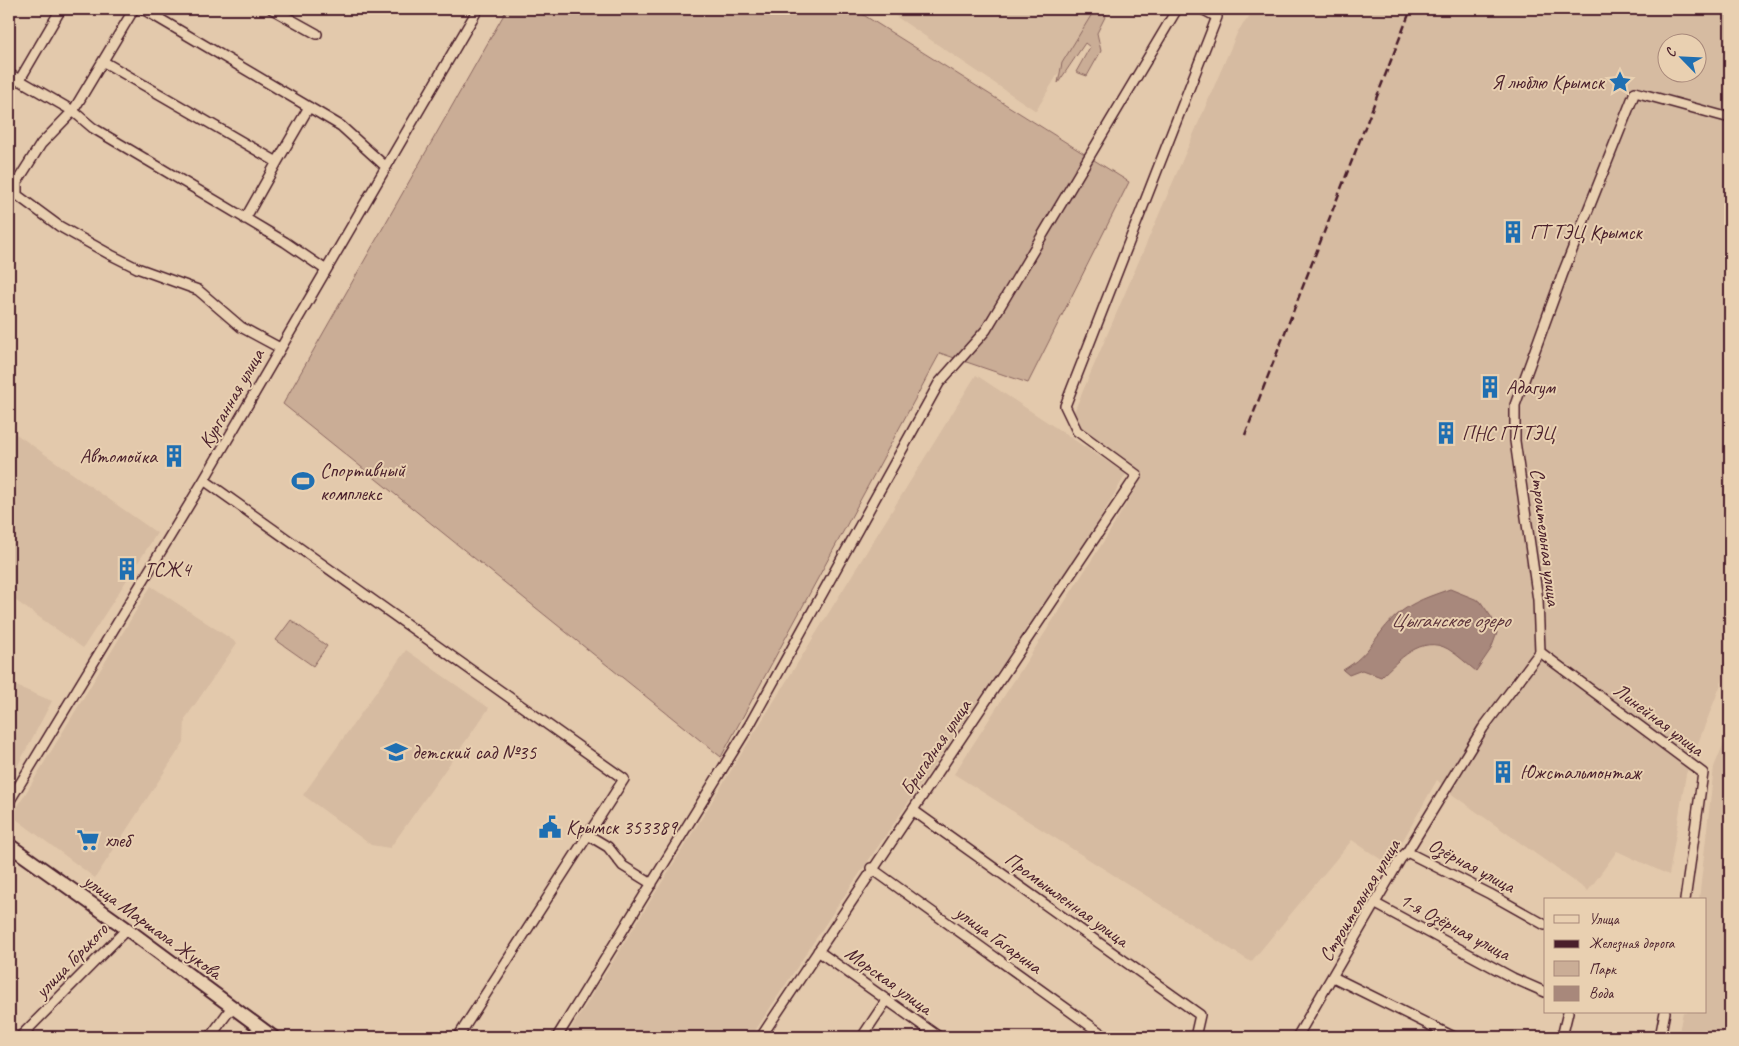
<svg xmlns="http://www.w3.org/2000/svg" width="1739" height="1046" font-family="Caveat,sans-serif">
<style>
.built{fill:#d6bba1;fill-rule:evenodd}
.green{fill:#caad96;stroke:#8a6660}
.water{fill:#a8887b;stroke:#825e5b}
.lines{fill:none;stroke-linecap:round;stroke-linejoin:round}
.minor-casing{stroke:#4a1f2b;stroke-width:12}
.secondary-casing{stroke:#4a1f2b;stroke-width:16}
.minor{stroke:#e9d0b1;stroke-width:9}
.secondary{stroke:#e9d0b1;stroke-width:12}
.rail{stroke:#4a1f2b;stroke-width:2.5;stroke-dasharray:8 4;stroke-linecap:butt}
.labels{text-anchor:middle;stroke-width:4;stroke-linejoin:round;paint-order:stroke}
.poi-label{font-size:20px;fill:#4a1f2b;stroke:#e9d0b1;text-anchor:start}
.street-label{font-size:20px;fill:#4a1f2b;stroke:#e9d0b1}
.water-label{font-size:21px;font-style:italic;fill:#5d343b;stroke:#e9d0b1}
</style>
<rect width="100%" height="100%" fill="#e3c9ac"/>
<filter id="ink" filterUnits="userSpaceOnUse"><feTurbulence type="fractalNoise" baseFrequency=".02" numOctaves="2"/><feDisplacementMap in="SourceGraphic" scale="10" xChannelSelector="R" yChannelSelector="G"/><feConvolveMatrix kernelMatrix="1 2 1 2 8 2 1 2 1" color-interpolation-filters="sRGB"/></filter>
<g filter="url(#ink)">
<path class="built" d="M885 9H1096L1036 111Z
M1255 9H1730V661L1686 774 1669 875 1617 851 1588 891 1453 795 1437 780 1389 865 1352 840 1251 962 954 774 1109 533 1144 474 1088 437 1073 414 1238 31ZM1666 42H1696V72H1666Z
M976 375 1126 474 1086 543 838 905 751 1037H566Z
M9 429 157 533 83 648 9 596Z
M151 586 237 643 185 719 184 742 95 878 12 816Z
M406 650 489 708 390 848 371 845 303 795Z
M9 683 52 701 9 782Z
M1730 728V1037H1678L1683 1012H1705V900H1699L1714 767Z"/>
<path class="green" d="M507 9H854L1129 182 1028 383 940 353 721 757 283 404Z
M1095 9H1109L1097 33 1101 51 1087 76 1076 72 1090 47 1085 43 1058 83 1062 63Z
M291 620 327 646 313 666 276 640Z"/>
<path class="water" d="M1450 589 1480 601 1492 618 1497 633 1491 649 1476 671C1467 664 1458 655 1448 649 1421 634 1398 661 1381 677L1362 670 1349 675 1343 670C1371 654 1376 633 1397 615 1413 601 1431 596 1450 589Z"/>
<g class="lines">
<defs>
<path id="minor" d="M134 9 73 111 41 144 17 182V195L59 226 111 255 137 268 198 290 241 327 280 348
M143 9 341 126 385 166
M272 9 317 34
M104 62 277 162 245 219
M9 74 73 111 93 128 285 242 326 270
M19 81 61 9
M277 162 309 107
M204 480 624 779 458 1037
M1540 652 1703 773 1685 900
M9 802 204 480 478 9
M914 811 1200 1015 1195 1037
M588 835 608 847 623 866 652 884
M1407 852 1490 894 1545 925
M871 868 1106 1037
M1376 904 1513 978 1545 992
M818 951 939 1037
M1333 977 1454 1037
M20 1037 127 929
M210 1037 232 1007
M557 1037 750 724 939 383 986 330 1177 9
M761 1037C885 849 1012 663 1137 475L1077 431 1065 406 1217 17 1202 9
M862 1037 886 1001
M1297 1037 1401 858 1407 852 1483 728 1540 652 1538 600 1515 441V405L1563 273 1635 92 1730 118
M1562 1037 1568 1012
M1660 1037 1665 1012"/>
<path id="secondary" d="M9 845 127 929 273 1037"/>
</defs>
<use href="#minor" class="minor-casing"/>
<use href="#secondary" class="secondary-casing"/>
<use href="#minor" class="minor"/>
<use href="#secondary" class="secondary"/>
<path class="rail" d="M1245 435 1411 9"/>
</g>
</g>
<defs>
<symbol id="sight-bare" viewBox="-9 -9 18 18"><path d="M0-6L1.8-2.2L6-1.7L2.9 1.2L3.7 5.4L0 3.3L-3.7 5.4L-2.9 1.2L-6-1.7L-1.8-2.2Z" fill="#1f6fb2" stroke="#e9d0b1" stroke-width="2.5" paint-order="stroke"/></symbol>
<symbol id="building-bare" viewBox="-9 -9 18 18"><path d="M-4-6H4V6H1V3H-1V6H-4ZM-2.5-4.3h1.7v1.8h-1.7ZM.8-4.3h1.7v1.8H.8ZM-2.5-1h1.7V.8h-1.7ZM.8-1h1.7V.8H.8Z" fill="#1f6fb2" stroke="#e9d0b1" stroke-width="2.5" paint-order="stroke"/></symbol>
<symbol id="stadium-bare" viewBox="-9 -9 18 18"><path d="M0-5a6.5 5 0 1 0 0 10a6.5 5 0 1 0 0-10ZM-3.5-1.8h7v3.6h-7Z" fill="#1f6fb2" stroke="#e9d0b1" stroke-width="2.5" paint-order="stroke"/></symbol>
<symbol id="school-bare" viewBox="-9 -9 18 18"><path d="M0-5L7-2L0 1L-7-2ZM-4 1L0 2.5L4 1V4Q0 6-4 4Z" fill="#1f6fb2" stroke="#e9d0b1" stroke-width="2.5" paint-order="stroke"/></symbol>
<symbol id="civic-bare" viewBox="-9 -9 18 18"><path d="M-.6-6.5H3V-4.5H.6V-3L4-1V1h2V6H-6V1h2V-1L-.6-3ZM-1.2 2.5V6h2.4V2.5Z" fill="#1f6fb2" stroke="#e9d0b1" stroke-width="2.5" paint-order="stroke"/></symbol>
<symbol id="supermarket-bare" viewBox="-9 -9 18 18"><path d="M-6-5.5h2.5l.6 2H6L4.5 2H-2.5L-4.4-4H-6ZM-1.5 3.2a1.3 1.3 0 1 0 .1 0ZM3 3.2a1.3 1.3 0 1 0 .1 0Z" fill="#1f6fb2" stroke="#e9d0b1" stroke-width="2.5" paint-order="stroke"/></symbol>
</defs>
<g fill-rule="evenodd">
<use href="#sight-bare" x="1604" y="66" width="32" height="32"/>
<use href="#building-bare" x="1497" y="216" width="32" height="32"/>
<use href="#building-bare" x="1474" y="371" width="32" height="32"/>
<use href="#building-bare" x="1430" y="417" width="32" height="32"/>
<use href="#building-bare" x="158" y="440" width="32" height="32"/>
<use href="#stadium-bare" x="287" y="465" width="32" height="32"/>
<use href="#building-bare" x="111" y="553" width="32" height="32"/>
<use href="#school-bare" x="380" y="736" width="32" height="32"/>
<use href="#building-bare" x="1487" y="756" width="32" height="32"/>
<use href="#civic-bare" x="534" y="811" width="32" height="32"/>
<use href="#supermarket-bare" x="72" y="824" width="32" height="32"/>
</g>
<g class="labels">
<g class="poi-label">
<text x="1604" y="89" text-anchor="end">Я люблю Крымск</text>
<text x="1530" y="239">ГТ ТЭЦ Крымск</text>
<text x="1506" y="394">Адагум</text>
<text x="1462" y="440">ПНС ГТ ТЭЦ</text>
<text x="157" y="463" text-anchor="end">Автомойка</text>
<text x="320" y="477">Спортивный<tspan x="320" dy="23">комплекс</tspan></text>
<text x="144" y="576">ТСЖ4</text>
<text x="412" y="759">детский сад №35</text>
<text x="1520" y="779">Южстальмонтаж</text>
<text x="566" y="834">Крымск 353389</text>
<text x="105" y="847">хлеб</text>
</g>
<g class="street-label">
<text transform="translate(231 398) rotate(-60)" y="7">Курганная улица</text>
<text transform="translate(1546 537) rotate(83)" y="7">Строительная улица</text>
<text transform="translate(1659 719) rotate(37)" y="7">Линейная улица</text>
<text transform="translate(935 747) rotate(-56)" y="7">Бригадная улица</text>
<text transform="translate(1472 865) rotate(28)" y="7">Озёрная улица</text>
<text transform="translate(1067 899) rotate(36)" y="7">Промышленная улица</text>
<text transform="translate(1359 900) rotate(-59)" y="7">Строительная улица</text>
<text transform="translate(153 926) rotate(36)" y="7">улица Маршала Жукова</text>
<text transform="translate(1455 926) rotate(28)" y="7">1-я Озёрная улица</text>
<text transform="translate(999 939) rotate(36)" y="7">улица Гагарина</text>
<text transform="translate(71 960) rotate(-46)" y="7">улица Горького</text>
<text transform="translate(889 980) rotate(36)" y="7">Морская улица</text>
</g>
<g class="water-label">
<text x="1450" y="627">Цыганское озеро</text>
</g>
</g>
<rect width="1739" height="1046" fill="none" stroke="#e9d0b1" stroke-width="30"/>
<rect x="15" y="15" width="1709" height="1016" fill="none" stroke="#4a1f2b" stroke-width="2" filter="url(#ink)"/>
<rect x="1544" y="898" width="162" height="115" fill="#e9d0b1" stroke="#a9897b"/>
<rect x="1554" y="915" width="25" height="8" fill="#e9d0b1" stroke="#a9897b"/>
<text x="1589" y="924" font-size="15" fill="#4a1f2b">Улица</text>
<rect x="1554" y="940" width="25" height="8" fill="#4a1f2b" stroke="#a9897b"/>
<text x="1589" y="948" font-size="15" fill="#4a1f2b">Железная дорога</text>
<rect x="1554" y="961" width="25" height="15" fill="#caad96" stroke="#a9897b"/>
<text x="1589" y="974" font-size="15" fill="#4a1f2b">Парк</text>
<rect x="1554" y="986" width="25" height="15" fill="#a8887b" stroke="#a9897b"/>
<text x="1589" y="998" font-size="15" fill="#4a1f2b">Вода</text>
<g transform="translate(1682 58) rotate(294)"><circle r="24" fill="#e9d0b1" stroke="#a9897b"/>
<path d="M0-4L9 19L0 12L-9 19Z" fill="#1f6fb2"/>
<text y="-8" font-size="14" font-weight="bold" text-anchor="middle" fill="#4a1f2b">С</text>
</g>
</svg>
